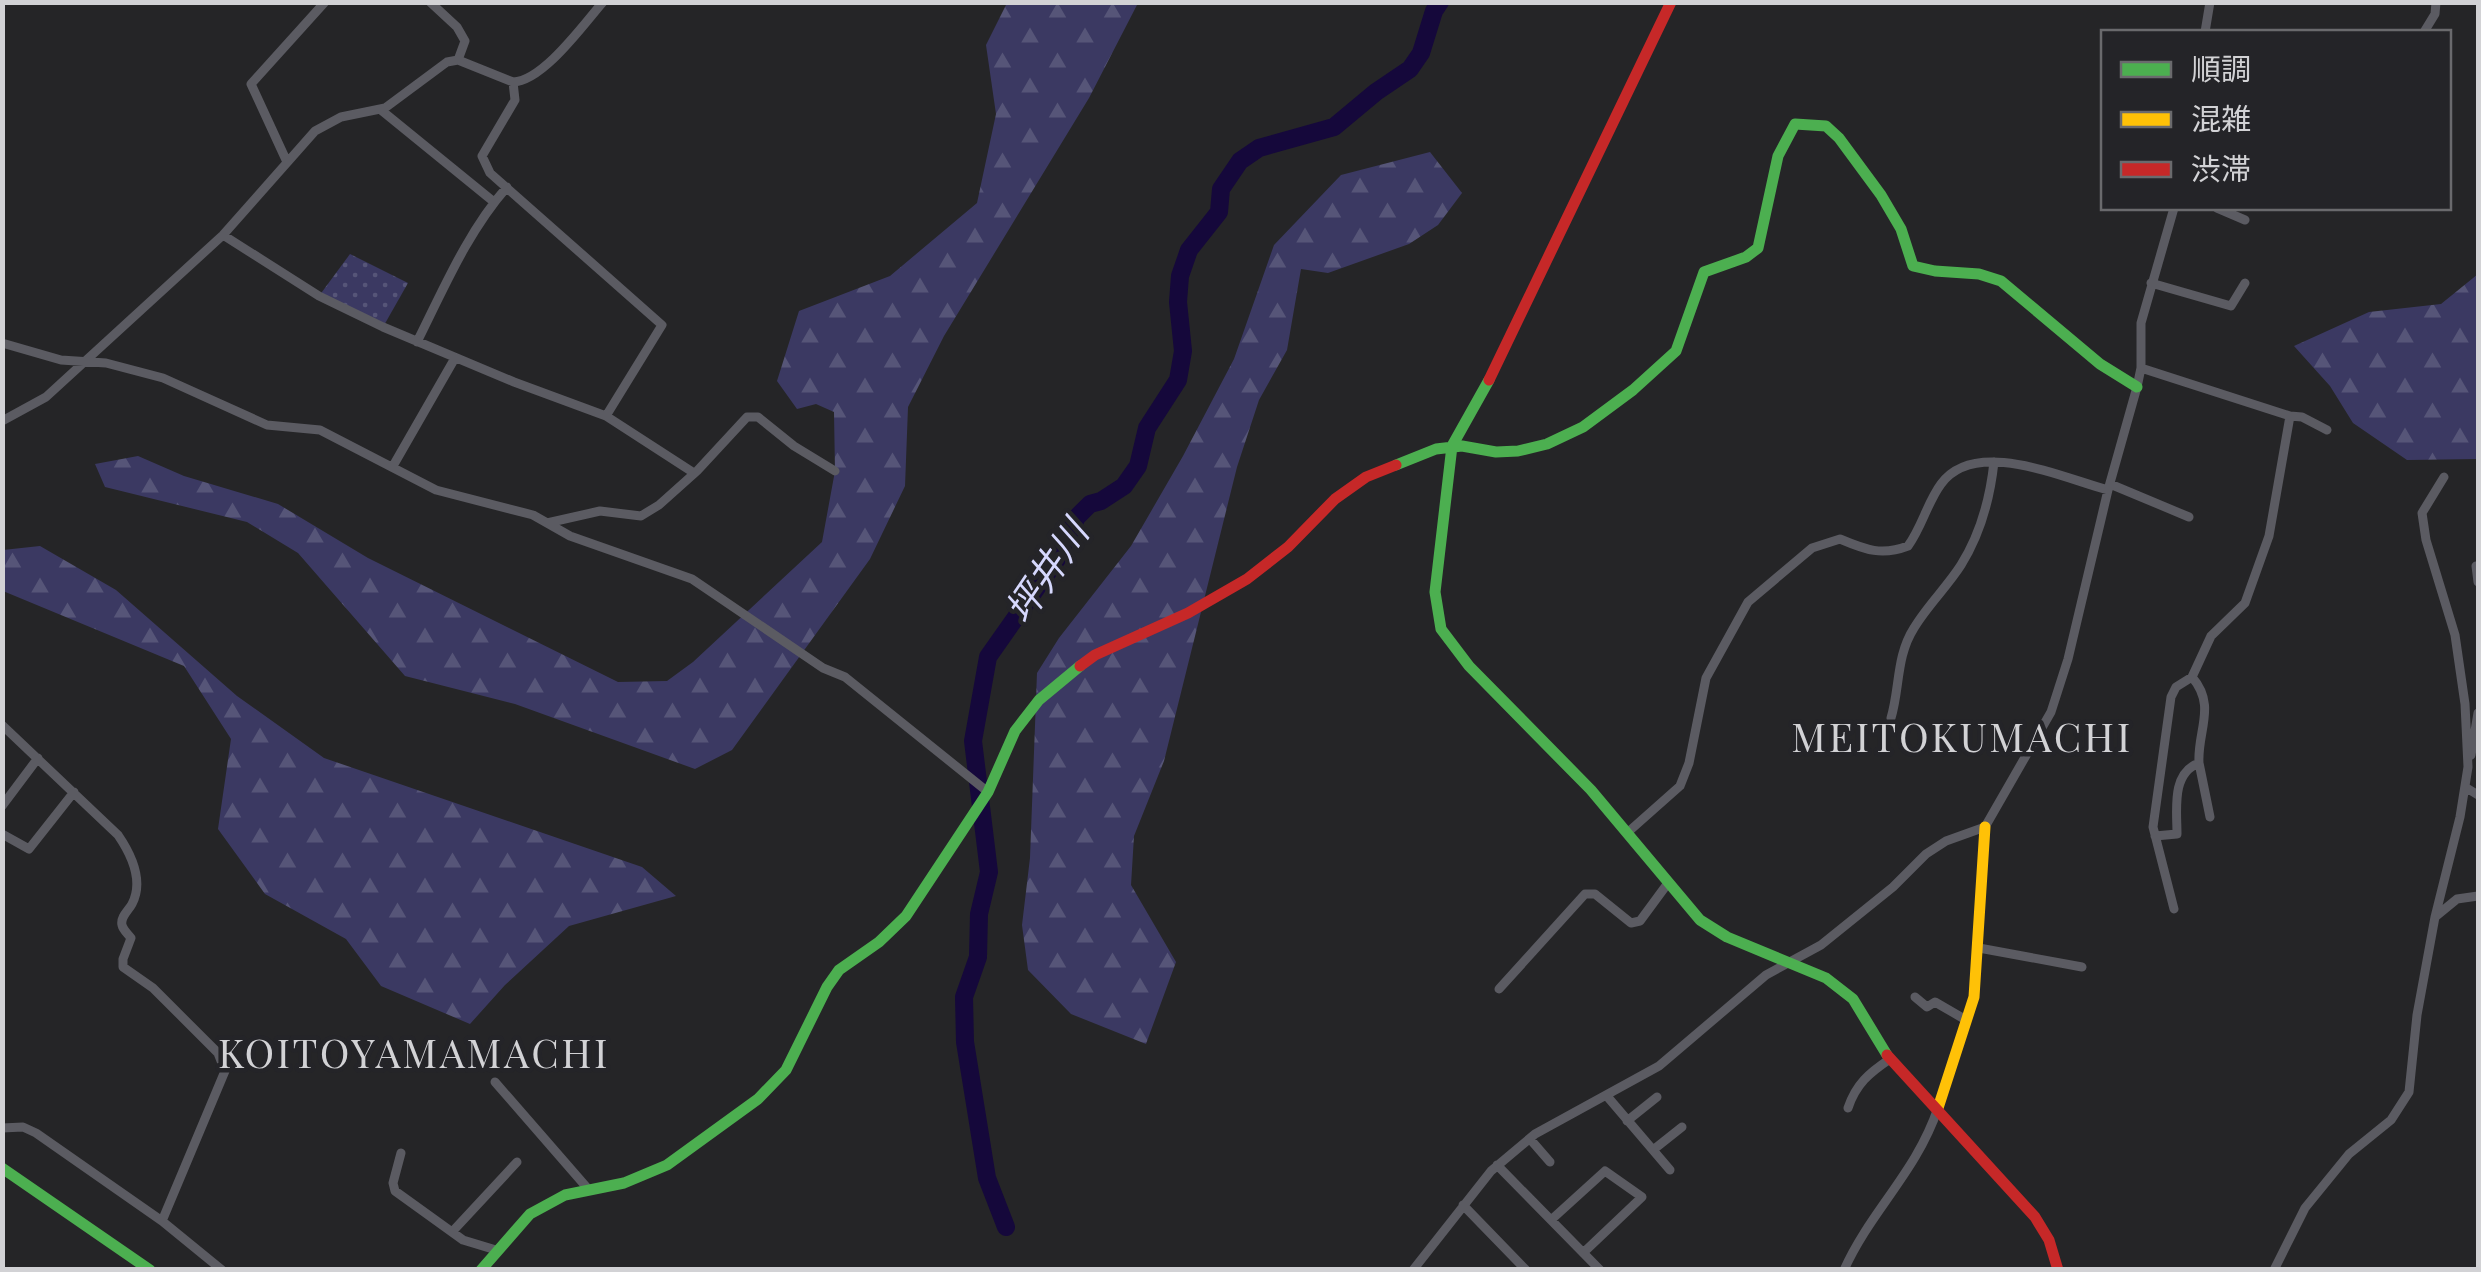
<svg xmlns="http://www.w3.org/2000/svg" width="2481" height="1272" font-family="'Playfair Display','Noto Sans JP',serif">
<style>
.forest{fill:url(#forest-firs)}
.park{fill:url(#park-dots)}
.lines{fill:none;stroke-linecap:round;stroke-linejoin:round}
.river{stroke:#15083b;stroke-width:18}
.street{stroke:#5b5b62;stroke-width:9}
.fast{stroke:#4caf50;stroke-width:11}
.slow{stroke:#ffc107;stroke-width:11}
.jam{stroke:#c62828;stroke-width:11}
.labels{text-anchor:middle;stroke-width:9;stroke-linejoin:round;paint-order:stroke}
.water-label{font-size:38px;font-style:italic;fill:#d6d8fd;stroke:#242428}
.quarter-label{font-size:40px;letter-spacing:2.5px;fill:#d2d2d5;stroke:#242428}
</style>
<defs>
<pattern id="forest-firs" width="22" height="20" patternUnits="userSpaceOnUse" patternTransform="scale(2.5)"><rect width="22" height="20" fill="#3b3962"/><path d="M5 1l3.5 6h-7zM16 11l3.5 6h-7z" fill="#565578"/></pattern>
<pattern id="park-dots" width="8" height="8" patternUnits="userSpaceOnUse" patternTransform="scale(2.5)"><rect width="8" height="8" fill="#3b3962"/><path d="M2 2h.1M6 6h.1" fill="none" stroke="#565578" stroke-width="1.8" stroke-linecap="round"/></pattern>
</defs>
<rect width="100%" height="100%" fill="#252527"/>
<path class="forest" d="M1007 3H1138L1089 98 944 336 908 407 905 486 870 559 732 750 695 769 515 704 405 676 298 553 247 522 105 487 95 464 138 456 184 476 278 504 368 558 618 682 667 681 693 662 822 542 835 471 834 412 816 404 797 409 777 381 799 311 890 276 977 203 996 114 986 45Z
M1430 152 1462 193 1438 225 1409 244 1328 273 1301 269 1287 350 1259 400 1237 467 1164 761 1134 836 1131 885 1176 962 1146 1044 1071 1014 1028 970 1022 925 1030 858 1037 673 1059 638 1131 546 1183 456 1234 359 1274 245 1341 175Z
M2478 274V456L2477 459 2407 460 2353 423 2330 386 2294 346 2369 312 2441 304Z
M40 546 116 590 237 696 324 758 642 867 676 896 569 926 505 985 470 1024 381 986 346 939 265 894 218 829 231 739 184 666 3 591V550Z"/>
<path class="park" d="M350 254 408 283 383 327 319 296Z"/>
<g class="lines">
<path class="river" d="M1006 1227 987 1178 965 1042 964 997 978 957 979 914 989 872 973 741 988 657 1057 559 1077 517 1090 504 1101 501 1124 486 1138 466 1147 428 1178 380 1183 351 1178 302 1180 276 1189 250 1219 212 1221 189 1240 161 1259 148 1334 127 1376 92 1410 69 1421 53 1434 11 1440 2"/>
<path class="street" d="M430 2 457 27 465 41 458 60
M2205 32 2210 2
M2424 32 2435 14 2436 2
M513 82 515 100 482 156 490 173 662 325 606 416
M381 110 494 202
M287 162 251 84 325 2
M2217 208 2245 220
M223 235 319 296 383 327 514 382 606 416 694 473
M2151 283 2231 306 2245 283
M417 342C443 290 468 231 507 187
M2 343 61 360 106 363 163 378 267 425 320 430 436 490 533 515 570 536 692 579 823 668 845 677 988 792
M2141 368 2290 416 2269 536 2245 603 2211 636 2192 677 2176 687 2171 697 2153 827 2174 909
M2290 416 2302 417 2327 430
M2 421 46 397 223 235 315 131 341 117 385 108 447 62 458 60 513 82C543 81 583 25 603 2
M393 466 455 358
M2110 484 2189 517
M547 523 600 511 641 516 659 505 697 471 747 417H758L794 446 835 471
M2476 566 2478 582
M1891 718C1900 688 1896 656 1914 628 1927 606 1947 587 1961 565 1981 533 1990 499 1994 462
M2 725 118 835C131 854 144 881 132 904 129 910 120 917 122 925 123 930 128 934 131 938L123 959V967L153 988 218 1053 225 1071 162 1221
M2471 755 2478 713
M2199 763 2210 817
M2465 787 2478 795
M2 806 38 758
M1627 833 1680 786 1689 763 1706 678 1748 602 1812 548 1840 539C1866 550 1882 556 1908 546 1922 527 1927 503 1941 484 1975 437 2063 478 2108 490
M2 834 29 849 74 792
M2155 836 2177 834C2177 810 2171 773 2199 763 2197 731 2217 706 2192 677
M2435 917 2460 817 2468 767 2465 704 2455 635 2426 540 2422 513 2444 477
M1979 948 2082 967
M1499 989 1585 894H1595L1631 923 1640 921 1668 883
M1915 997 1927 1007 1935 1002 1966 1020
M495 1082 589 1190
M1606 1095 1670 1170
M1848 1108C1856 1084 1869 1073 1890 1059
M1627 1121 1657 1097
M2 1128 23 1127 36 1133 162 1221 222 1270
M1530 1139 1550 1162
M1653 1150 1682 1127
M401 1153 393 1183 395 1191 463 1240 496 1250
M1497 1165 1600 1270
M1463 1205 1526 1270
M1551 1220 1605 1171 1642 1197 1583 1253
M452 1232 517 1162
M1413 1270 1491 1171 1535 1134 1659 1066 1766 975 1821 945 1893 887 1926 854 1946 841 1985 827 2051 712 2068 659 2108 490 2137 387 2141 368V323L2174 208
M1844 1270C1871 1210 1916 1173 1938 1108
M2274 1270 2305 1208 2349 1154 2391 1120 2409 1092 2417 1015 2435 917 2457 899 2478 896"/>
<path class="fast" d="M1489 380 1452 446 1435 592 1441 629 1469 666 1591 790 1700 920 1727 937 1826 978 1853 999 1887 1055
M1396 465 1436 449 1462 446 1496 452 1518 451 1547 444 1583 427 1633 390 1676 351 1704 272 1746 257 1758 248 1778 156 1795 124 1826 126 1839 138 1881 195 1901 229 1913 266 1935 271 1979 274 2001 281 2100 364 2137 387
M2 1168 150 1270
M481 1270 530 1214 565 1195 624 1183 667 1165 758 1099 786 1070 827 987 839 970 879 942 906 916 988 792 1015 731 1039 700 1080 666"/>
<path class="slow" d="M1938 1108 1974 997 1985 827"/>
<path class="jam" d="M1489 380 1671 2
M1080 666 1095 655 1188 613 1247 579 1288 547 1335 499 1366 477 1396 465
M1887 1055 2035 1217 2049 1240 2058 1270"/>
</g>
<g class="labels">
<g class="water-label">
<text transform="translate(1047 572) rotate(-56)" y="13">坪井川</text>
</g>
<g class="quarter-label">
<text x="1962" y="752">MEITOKUMACHI</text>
<text x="414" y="1068">KOITOYAMAMACHI</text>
</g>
</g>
<rect width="2481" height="1272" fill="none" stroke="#d2d2d5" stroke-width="10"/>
<rect x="2101" y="30" width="350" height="180" fill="#242428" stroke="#6a6a6d" stroke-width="2.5"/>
<rect x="2121" y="62" width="50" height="15" fill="#4caf50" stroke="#6a6a6d" stroke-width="2.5"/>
<text x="2191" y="80" font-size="30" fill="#d2d2d5">順調</text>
<rect x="2121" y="112" width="50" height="15" fill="#ffc107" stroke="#6a6a6d" stroke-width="2.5"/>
<text x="2191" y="130" font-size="30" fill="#d2d2d5">混雑</text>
<rect x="2121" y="162" width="50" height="15" fill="#c62828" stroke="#6a6a6d" stroke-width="2.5"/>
<text x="2191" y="180" font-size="30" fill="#d2d2d5">渋滞</text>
</svg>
